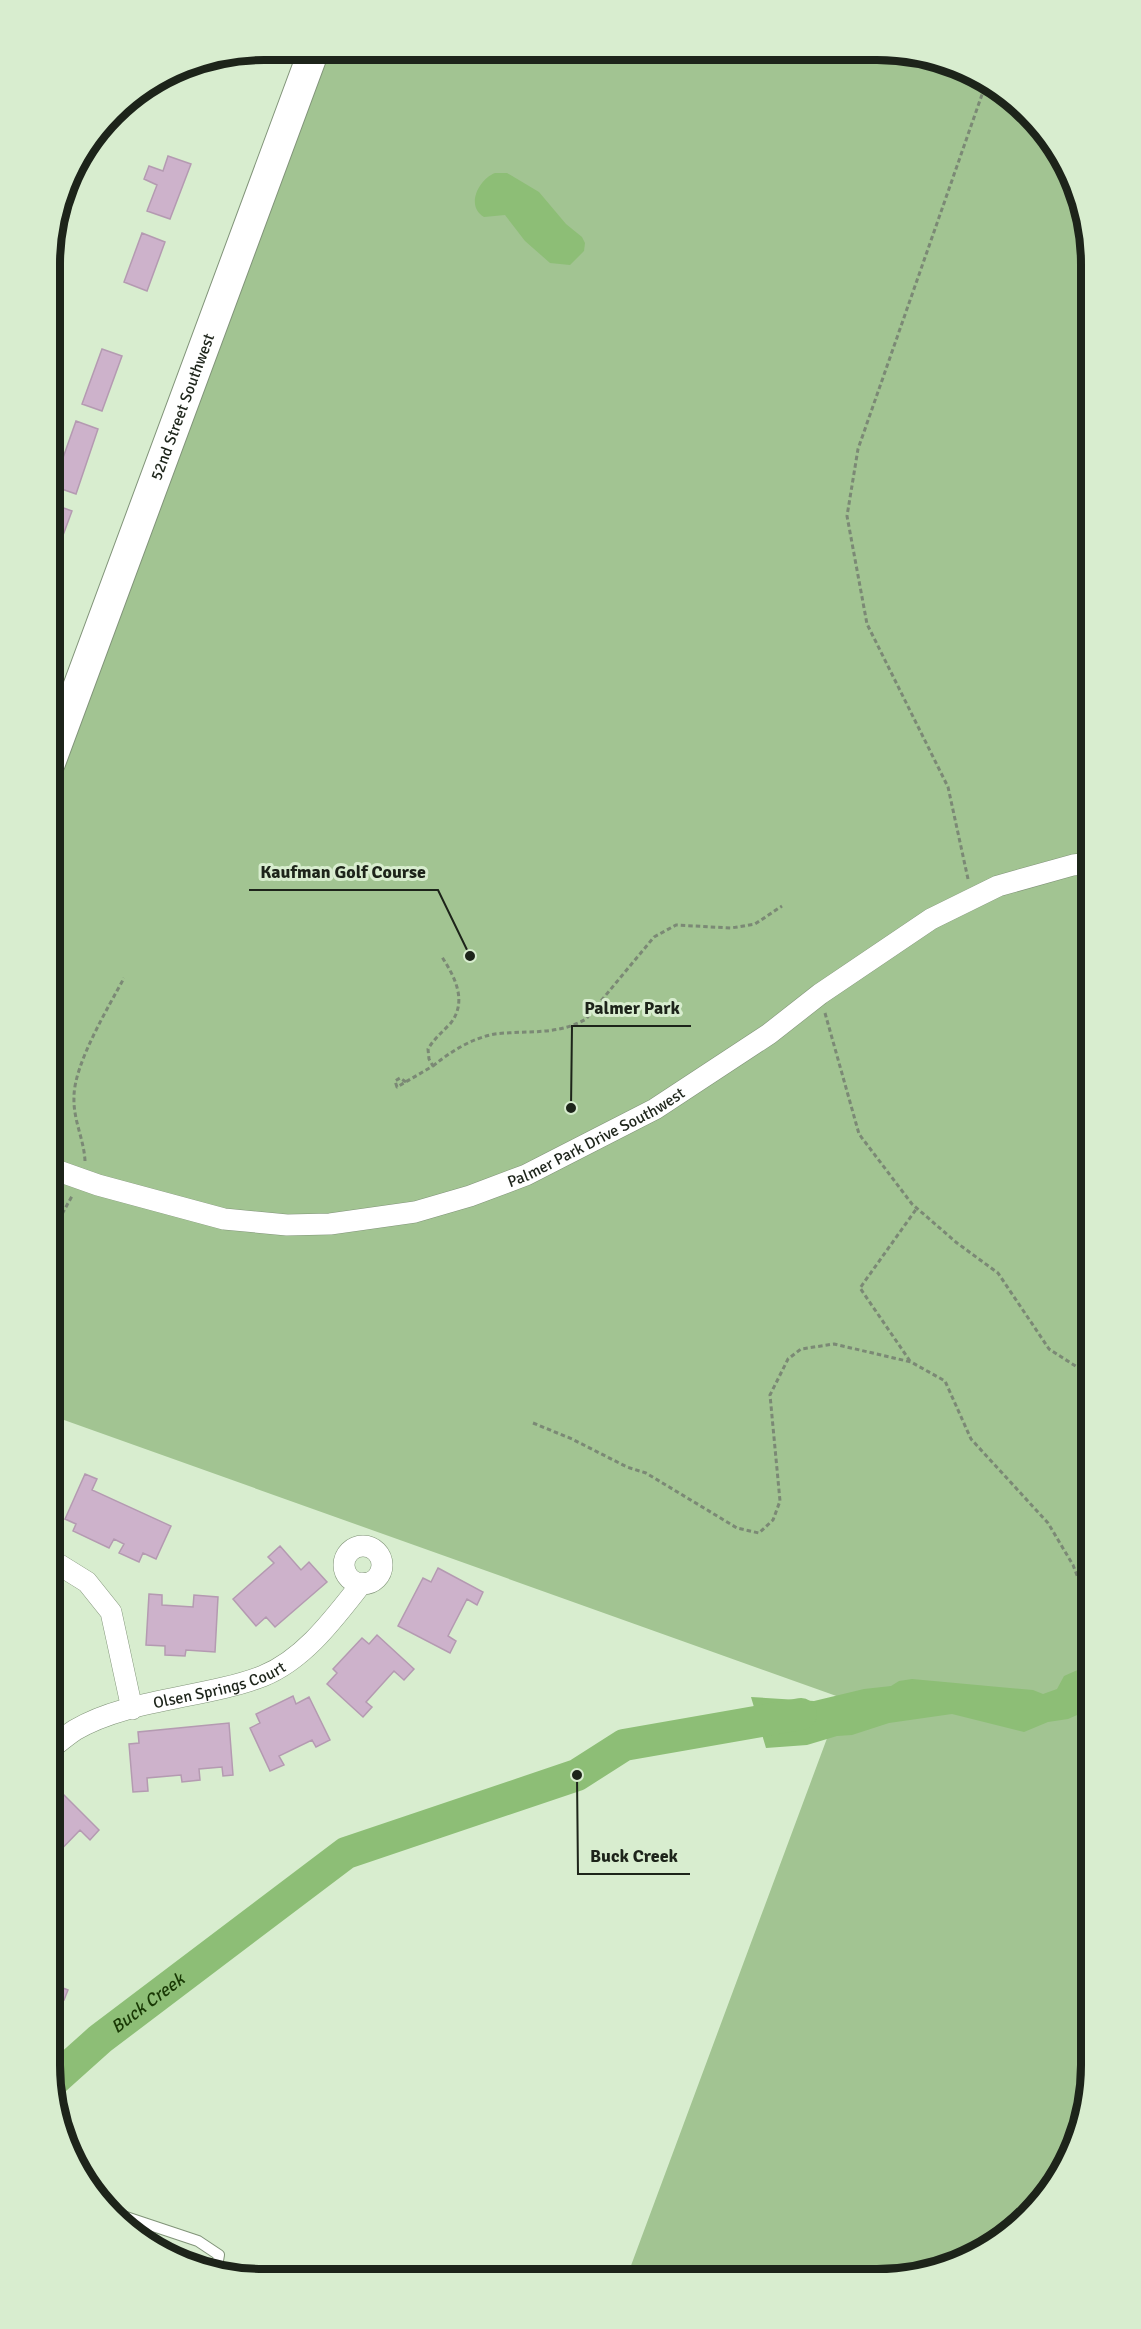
<svg xmlns="http://www.w3.org/2000/svg" width="1141" height="2329" font-family="Signika,sans-serif">
<style>
.green{fill:#a2c492}
.water{fill:#8dbe76}
.lines{fill:none;stroke-linecap:round;stroke-linejoin:round}
.river{stroke:#8dbe76;stroke-width:32}
.building{fill:#cdb2cb;stroke:#b49ab1;stroke-width:1.5}
.lane-casing{stroke:#819479;stroke-width:12}
.street-casing{stroke:#819479;stroke-width:22}
.secondary-casing{stroke:#819479;stroke-width:32}
.path{stroke:#7b8975;stroke-width:3;stroke-dasharray:4.5 3;stroke-linecap:butt}
.lane{stroke:#fff;stroke-width:10}
.street{stroke:#fff;stroke-width:21}
.secondary{stroke:#fff;stroke-width:30}
.labels{text-anchor:middle;stroke-width:6;stroke-linejoin:round;paint-order:stroke}
.street-label{font-size:16px;fill:#1d241a;stroke:#d8edcf}
.water-label{font-size:18px;font-style:italic;fill:#183804;stroke:#d8edcf}
.rim{fill:none;stroke:#1d241a;stroke-width:8}
.leader{fill:none;stroke:#1d241a;stroke-width:2}
.callout-dot{fill:#1d241a;stroke:#d8edcf;stroke-width:2}
.callout-label{font-size:18px;text-anchor:middle;font-weight:bold;fill:#1d241a;stroke:#d8edcf;stroke-width:6;stroke-linejoin:round;paint-order:stroke}
</style>
<rect width="100%" height="100%" fill="#d8edcf"/>
<path class="green" d="M326 50 918 54 1018 103 1080 196 1091 264V2078L1075 2147 1047 2196 996 2243 945 2268 877 2279H626L842 1698 50 1415V800Z"/>
<path class="water" d="M495 173H507L539 192 566 224 582 237 585 243 584 251 570 265 550 263 525 241 505 215 484 217C465 206 479 179 495 173Z
M1091 1664V1709L1068 1719 1048 1722 1024 1732 952 1714 889 1723 852 1735 837 1736 807 1745 766 1748 751 1697 814 1701 864 1689 891 1686 899 1681 912 1679 1033 1690 1043 1694 1057 1689 1064 1676Z"/>
<g class="lines">
<path class="river" id="s1" d="M52 2082 100 2039 346 1853 577 1775 624 1745 801 1714"/>
</g>
<path class="building" d="M168 156 191 164 170 219 147 211 157 185 144 179 149 166 163 171Z
M142 233 165 242 147 291 124 282Z
M102 349 122 356 102 411 82 404Z
M76 421 98 429 76 494 53 486Z
M50 503 72 511 59 546 50 543Z
M50 559 58 562 50 583Z
M85 1474 97 1479 92 1490 171 1526 156 1559 143 1553 139 1562 119 1553 124 1544 114 1539 109 1548 73 1531 76 1524 65 1519Z
M280 1546 301 1570 309 1562 327 1582 275 1627 266 1617 256 1626 233 1599 274 1563 268 1557Z
M438 1568 483 1592 477 1605 467 1599 448 1636 456 1641 450 1653 398 1626 423 1578 431 1582Z
M149 1594 162 1595V1605L193 1607 194 1595 218 1597 215 1652 186 1650 185 1656 165 1655V1646L146 1645Z
M377 1635 414 1669 404 1680 394 1671 366 1702 372 1707 363 1717 327 1684 337 1673 333 1669 362 1638 369 1644Z
M293 1696 296 1704 309 1697 330 1740 316 1747 312 1740 279 1756 284 1765 270 1771 250 1728 260 1723 256 1714Z
M229 1723 233 1775 223 1776 222 1767 199 1769 200 1780 182 1782 181 1775 147 1778 148 1791 133 1792 129 1744 139 1743 138 1732Z
M63 1794 99 1830 90 1840 80 1830 50 1861V1800L53 1804Z
M50 1983 68 1990 64 2000 50 1995Z"/>
<g class="lines">
<defs>
<path id="lane" d="M114 2213 198 2241 219 2255 216 2272"/>
<g id="street">
<path id="s2" d="M50 1168 98 1185 224 1219 287 1225 330 1224 415 1212 470 1196 526 1175 655 1109 769 1034 820 994 931 919 998 886 1073 865 1091 863"/>
<circle cx="363" cy="1565" r="19"/>
<path d="M50 1559 87 1582 111 1612 132 1709"/>
<path id="s3" d="M50 1749C58 1743 66 1736 75 1730 127 1699 206 1698 263 1676 305 1659 335 1617 362 1583"/>
</g>
<g id="secondary">
<path id="s4" d="M50 763 314 50"/>
</g>
</defs>
<use href="#lane" class="lane-casing"/>
<use href="#street" class="street-casing"/>
<use href="#secondary" class="secondary-casing"/>
<path class="path" d="M968 879 948 787 867 624 847 516 858 449 985 86
M825 1013 859 1134 912 1204 957 1243 998 1273 1049 1349 1091 1376
M433 1066C450 1052 472 1038 495 1034 526 1030 557 1036 586 1019L654 937 676 925 731 928 755 924 782 906
M406 1082 400 1078 395 1081 397 1087 433 1066 429 1059 428 1049C434 1039 442 1032 450 1024 468 1002 455 977 442 957
M85 1161C84 1139 73 1120 74 1097 74 1064 108 1008 124 978
M55 1227 72 1196
M910 1361 860 1288 917 1208
M533 1423 572 1439 627 1467 646 1473 737 1528 759 1533 773 1520 780 1501 770 1395 788 1359 801 1349 834 1344 911 1362 945 1381 971 1439 1048 1523 1073 1565 1085 1596 1091 1628"/>
<use href="#lane" class="lane"/>
<use href="#street" class="street"/>
<use href="#secondary" class="secondary"/>
</g>
<g class="labels">
<g class="street-label">
<text dy="6" stroke="none"><textPath href="#s4" startOffset="380">52nd Street Southwest</textPath></text>
<text dy="6" stroke="none"><textPath href="#s2" startOffset="570">Palmer Park Drive Southwest</textPath></text>
<text dy="6" stroke="none"><textPath href="#s3" startOffset="183">Olsen Springs Court</textPath></text>
</g>
<g class="water-label">
<text dy="6" stroke="none"><textPath href="#s1" startOffset="124">Buck Creek</textPath></text>
</g>
</g>
<path d="M0 0H1141V2329H0ZM264 60H877A204 204 0 0 1 1081 264V2065A204 204 0 0 1 877 2269H264A204 204 0 0 1 60 2065V264A204 204 0 0 1 264 60Z" fill="#d8edcf" fill-rule="evenodd"/>
<path class="rim" d="M264 60H877A204 204 0 0 1 1081 264V2065A204 204 0 0 1 877 2269H264A204 204 0 0 1 60 2065V264A204 204 0 0 1 264 60Z"/>
<path class="leader" d="M470 956L438 890H249M571 1108L572 1026H691M577 1775L578 1874H690"/>
<g class="callout-dot">
<circle cx="470" cy="956" r="6"/>
<circle cx="571" cy="1108" r="6"/>
<circle cx="577" cy="1775" r="6"/>
</g>
<g class="callout-label">
<text x="343" y="878">Kaufman Golf Course</text>
<text x="632" y="1014">Palmer Park</text>
<text x="634" y="1862">Buck Creek</text>
</g>
</svg>
